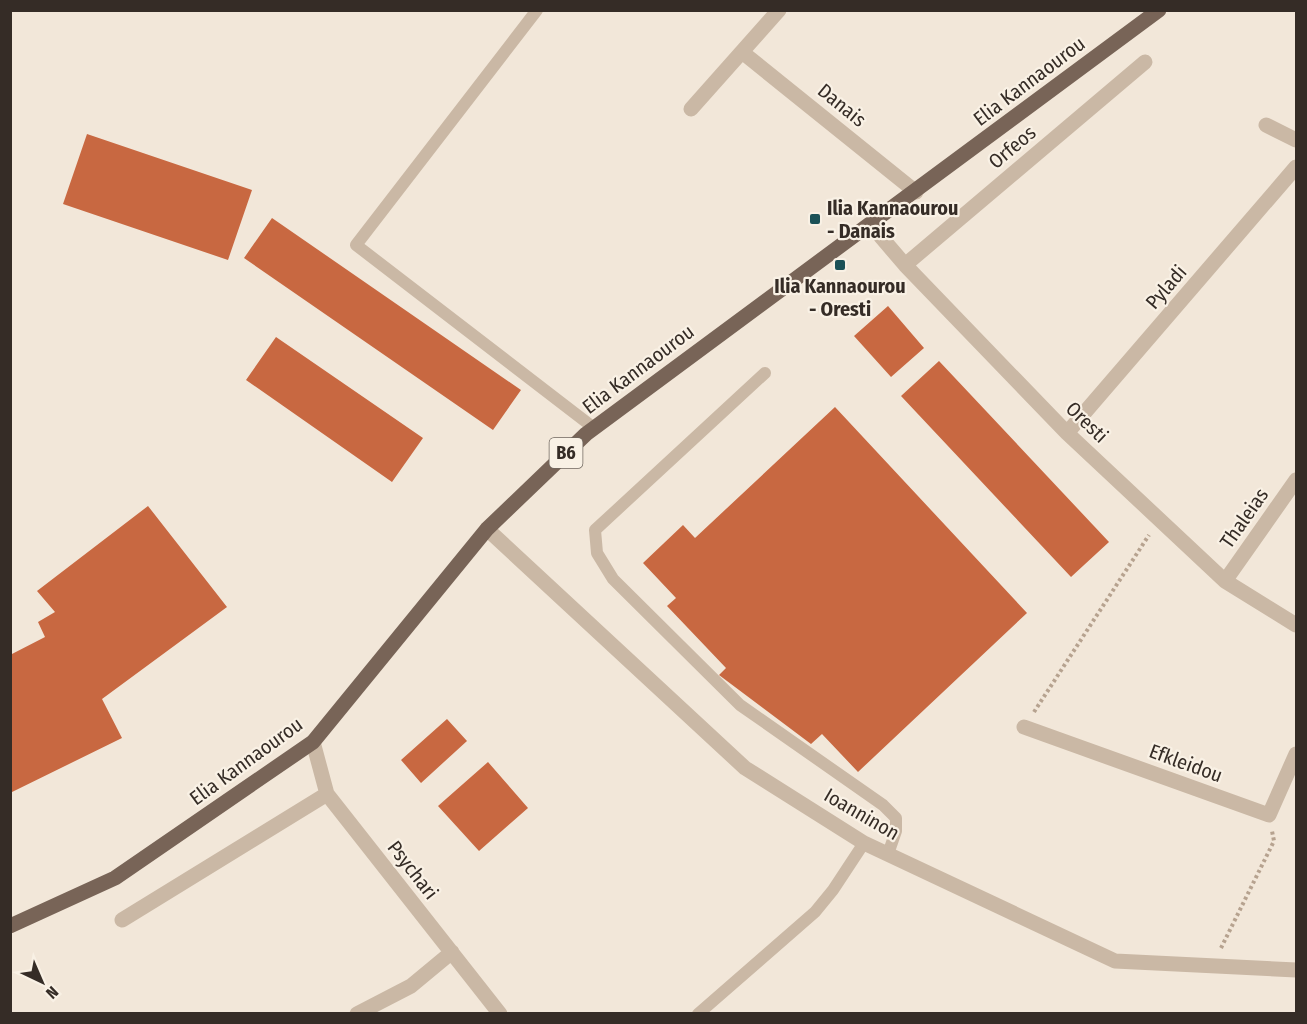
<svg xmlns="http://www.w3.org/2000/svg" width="1307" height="1024" font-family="'Fira Sans Condensed',sans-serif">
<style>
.building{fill:#c86841}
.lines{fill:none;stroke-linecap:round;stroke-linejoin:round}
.path{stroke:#b6a28f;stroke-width:4;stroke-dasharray:3 3;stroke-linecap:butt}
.lane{stroke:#cab8a5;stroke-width:12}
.street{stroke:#cab8a5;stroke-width:15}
.primary{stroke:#786457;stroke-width:15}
.poi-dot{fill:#1b5157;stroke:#f9f1e5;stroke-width:2}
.labels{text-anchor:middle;stroke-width:4.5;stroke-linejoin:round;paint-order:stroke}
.shield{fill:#f9f1e5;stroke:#70675f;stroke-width:1.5}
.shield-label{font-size:18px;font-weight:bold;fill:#352c26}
.street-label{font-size:20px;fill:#352c26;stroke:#f9f1e5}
.poi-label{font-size:20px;font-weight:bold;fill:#352c26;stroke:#f9f1e5;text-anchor:start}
</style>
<rect width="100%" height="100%" fill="#f2e7d9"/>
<path class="building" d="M87 134 252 190 228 260 63 204Z
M272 218 521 390 493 430 244 258Z
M888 306 924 348 891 377 854 336Z
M276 337 423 438 392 482 246 380Z
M939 361 1109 542 1071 577 901 396Z
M835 407 1027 613 858 772 822 734 811 744 719 675 726 668 667 606 676 598 643 563 683 525 695 538Z
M148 506 227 607 102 699 122 738 10 793V655L45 637 38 622 55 612 37 591Z
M447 719 467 741 421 783 401 760Z
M488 762 528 808 479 851 438 806Z"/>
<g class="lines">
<path class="path" d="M1034 712 1149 535
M1221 948 1274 841 1272 831"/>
<path class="lane" d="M537 10 356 245 594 428
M765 373 595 530 597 553 613 579 740 705 883 805 896 818V831L888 854
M698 1014 815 912 833 890 864 843"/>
<path class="street" d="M742 52 916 192
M691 109 779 10
M1266 125 1296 140
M870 224 905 265 1067 433 1225 581 1296 625
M905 265 1145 62
M1067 433 1296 167
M487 529 745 768 864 843 1115 961 1296 970
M1225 581 1296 480
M1024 727 1269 815 1296 754
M313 742 327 794 500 1014
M122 920 327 794
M357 1014 411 986 452 952"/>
<path class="primary" d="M10 926 115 878 313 742 487 529 586 434 1159 10"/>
</g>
<g class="poi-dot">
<rect x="809" y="213" width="12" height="12" rx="3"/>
<rect x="834" y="259" width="12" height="12" rx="3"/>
</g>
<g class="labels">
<rect class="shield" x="549.5" y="438" width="33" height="30" rx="4.5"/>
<g class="shield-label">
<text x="566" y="459">B6</text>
</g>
<g class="street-label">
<text transform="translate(1029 81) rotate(-37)" y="7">Elia Kannaourou</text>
<text transform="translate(842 105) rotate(39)" y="7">Danais</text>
<text transform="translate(1012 147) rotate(-40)" y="7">Orfeos</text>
<text transform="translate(1166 287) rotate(-49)" y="7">Pyladi</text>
<text transform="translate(638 369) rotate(-37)" y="7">Elia Kannaourou</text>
<text transform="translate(1087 422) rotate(44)" y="7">Oresti</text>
<text transform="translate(1244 518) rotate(-55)" y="7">Thaleias</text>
<text transform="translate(246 761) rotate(-36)" y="7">Elia Kannaourou</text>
<text transform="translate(1186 763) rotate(20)" y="7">Efkleidou</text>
<text transform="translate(862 814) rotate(30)" y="7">Ioanninon</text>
<text transform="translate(413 870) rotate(52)" y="7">Psychari</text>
</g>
<g class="poi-label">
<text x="827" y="215">Ilia Kannaourou<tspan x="827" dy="23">- Danais</tspan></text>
<text x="840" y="293" text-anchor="middle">Ilia Kannaourou<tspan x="840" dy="23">- Oresti</tspan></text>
</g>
</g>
<rect width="1307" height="1024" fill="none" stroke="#352c26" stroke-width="24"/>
<g transform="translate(42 982) rotate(136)" stroke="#f9f1e5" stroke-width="4.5" paint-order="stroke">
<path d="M0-4.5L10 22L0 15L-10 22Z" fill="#352c26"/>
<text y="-9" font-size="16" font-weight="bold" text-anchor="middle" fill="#352c26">N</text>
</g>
</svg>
